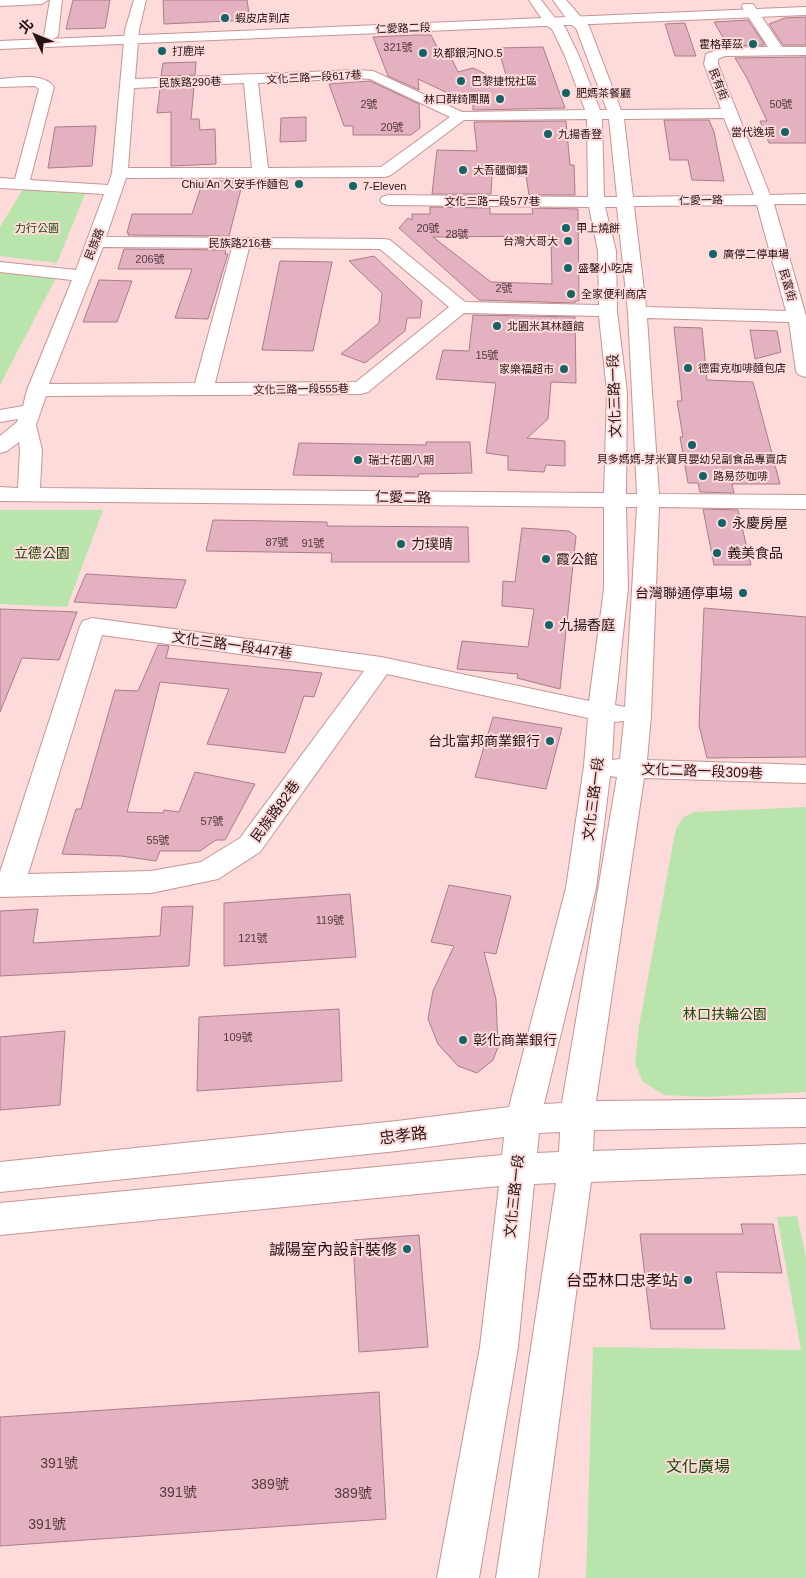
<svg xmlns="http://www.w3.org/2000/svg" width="806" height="1578" font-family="Helvetica,'Noto Sans TC',sans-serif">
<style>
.green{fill:#b9e5ac}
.building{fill:#e4b1c1;stroke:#ab7c8a;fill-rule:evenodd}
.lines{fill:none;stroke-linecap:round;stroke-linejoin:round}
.minor-casing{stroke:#c89494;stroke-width:2}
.major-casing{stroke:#c89494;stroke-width:2}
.minor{fill:#fff;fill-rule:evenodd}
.major{fill:#fff;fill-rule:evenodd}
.poi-dot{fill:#146467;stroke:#fddbdb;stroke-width:2}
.labels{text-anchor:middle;stroke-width:4;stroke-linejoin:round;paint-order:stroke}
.far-poi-label{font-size:11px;fill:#261313;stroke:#fddbdb;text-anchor:start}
.far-street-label{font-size:11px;fill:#261313;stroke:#fddbdb}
.number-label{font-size:11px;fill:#563a3e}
.far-park-label{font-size:11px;fill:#1a4a06;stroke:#fddbdb}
.street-label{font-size:14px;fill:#261313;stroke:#fddbdb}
.poi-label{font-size:14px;fill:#261313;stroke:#fddbdb;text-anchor:start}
.park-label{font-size:14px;fill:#1a4a06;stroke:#fddbdb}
.near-number-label{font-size:14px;fill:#563a3e}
.near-street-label{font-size:16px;fill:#261313;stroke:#fddbdb}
.near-poi-label{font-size:16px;fill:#261313;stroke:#fddbdb;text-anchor:end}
.near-park-label{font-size:16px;fill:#1a4a06;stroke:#fddbdb}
</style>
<rect width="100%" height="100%" fill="#fddbdb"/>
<path class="green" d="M23 189 85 194 57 263 0 256V227Z
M0 272 56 278 0 385Z
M0 510H103L67 607 0 604Z
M806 807V1092L706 1097 664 1095 643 1082 635 1064 639 1026 676 828 684 817 694 812Z
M797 1216 806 1257V1578H586L593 1347 801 1350 777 1217Z"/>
<path class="building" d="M73 0H110L105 28 66 29Z
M163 0H247L250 20 164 24Z
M806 17V45H783L769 24 785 18Z
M748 20 765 45 728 46 714 22Z
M685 23 696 56H675L665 24Z
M416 35H431L441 55H450L458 72 473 68 509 85 498 48 543 47 565 108 473 110V105L418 79 419 90 388 76 373 37Z
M806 57V143H769L760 121H767L747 78 735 58Z
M196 62 195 75 161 76 163 63Z
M370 81 419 104 420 128 411 135H353V126H344L329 84Z
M194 87 191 119H199L200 130 215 129 216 164 171 166V112L157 113 160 89Z
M306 117V141L280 142 281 118Z
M664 120H709L714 132 724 181 692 180 688 160H670Z
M566 121 570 165H574L575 195H529L526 176 492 175 491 194H432L437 150 477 151 474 122Z
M96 126 92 166 48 168 55 127Z
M203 181H243L229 236 128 235 129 233H127L132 214H192Z
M430 207 490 208V214H533L532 208 578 209 579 301H575V303L479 300 399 228 408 218 412 220V214H430ZM551 236 552 284 491 282 433 237Z
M124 249 226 250 225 254H228L208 319 175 318 192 269H118Z
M374 256 422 301 420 318H407L405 331 365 363 341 354 379 323 382 293 349 261Z
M280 261 332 262 313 351 262 350Z
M99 280 132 281 117 322H83Z
M473 315 575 317 576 383 551 382 548 419 527 438 565 441V466L546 465 544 472 508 470V456L486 453 496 383 436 379 443 350 469 351Z
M674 327 702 328 707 380 753 382 780 484H732L734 493 700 492 698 483H688L680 437H683L677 401H682Z
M750 330 777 331 781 352 755 359Z
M426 442H470L472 473 419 474 418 477 293 475 299 443 426 445Z
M703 509 738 510 751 565H714Z
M213 520 327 522V526L468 527 469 562H331L332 553 206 551Z
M522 528 569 531 576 536 560 689 517 678 518 674 457 669 462 641 528 647 534 609 502 606 503 581 515 582Z
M86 574 186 580 176 608 74 602Z
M704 608 806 617V757L707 758 699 725Z
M0 609 77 612 59 660 22 658 0 712Z
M158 645 169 646 166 658 322 673 314 697 304 696 285 753 207 744 229 689 160 682 127 812 163 813 164 810 179 812 195 772 255 784 225 840H216L200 851H160L156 861 121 856 62 854 76 809H81L115 690 138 691Z
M493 717 562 728 546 789 475 777Z
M449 885 511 896 496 954 484 952 496 999 498 1047 493 1060 477 1073 458 1066 438 1044 428 1019 433 991 454 946 431 942Z
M350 894 356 957 224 966V903Z
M193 906 189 966 0 976V911L38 909 33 943 160 936 162 907Z
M339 1009 342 1081 197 1091 199 1017Z
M65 1031 60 1105 0 1110V1037Z
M741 1224H773L782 1273 716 1272 725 1329H651L640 1234H743Z
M419 1235 428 1347 359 1352 353 1240Z
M379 1392 386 1519 0 1546V1417Z"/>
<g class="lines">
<defs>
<path id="minor" d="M0 0H48L42 4 0 6Z
M50 0H62L58 36 51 40 44 36Z
M134 0H146L139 30 135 79 357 70 373 71 462 112 585 110 565 56 552 29 546 25 529 0H541L556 19 565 27 579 56 600 110H607L576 28 571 25 553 0H566L589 26 621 110 721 109 704 64 706 54 723 48 768 47 742 7 743 4H753L782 47H806V55L725 56 718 59V64L770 195 806 194V204H774L806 316V377L799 375 796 371 789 322 647 318 659 494 806 495V509L659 507 651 716 647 760 806 765V783L644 778 596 1101 806 1099V1127L594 1130 593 1151 806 1144V1174L591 1182 538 1578H496L556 1183 534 1184 518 1347 479 1578H437L480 1347 499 1186 0 1235V1203L502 1155 504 1137 397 1151 0 1192V1162L397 1121 509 1107 566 888 584 766 588 718 387 674 260 852 218 879 151 893 0 897V872L80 626 83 621 92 618 381 657 589 701 604 589V507L0 501V487L18 488 20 450 19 442 7 451 0 453V436L17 422 18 419 0 422V410L23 406 27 390 72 280 0 272V262L76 270 104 194 0 188V178L15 179 39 89 35 86 0 87V79C16 78 43 72 54 87L30 180 108 185 112 173 125 30ZM357 78 370 79 450 117 381 167 268 168 258 83ZM244 83 252 168H128L134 88ZM724 118 754 195 633 197 624 119ZM587 119 588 197 388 195 382 197 380 200 382 203 388 205 589 207 598 251 599 305 465 302 390 240 384 239 106 237 126 178 385 177 391 175 464 120ZM602 119H609L617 197H604ZM757 205 786 311 646 307 634 206ZM605 207H617L628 312 637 494H626L627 392 617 311 616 251ZM103 247 232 248 195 383 49 384ZM249 248 380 249 449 307 356 382 215 383ZM464 313 599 316 607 392 604 493 40 488 42 450 36 425 46 396 361 394 368 392ZM626 507H637L625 707 615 705 628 589ZM102 635 364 671 240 838 201 862 151 871 28 874ZM624 721 620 759 612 760 614 722ZM610 776 617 777 562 1103 544 1104 596 888ZM560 1132 559 1152 537 1153 539 1133Z"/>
<path id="major" d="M806 7V15L0 49V41Z"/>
</defs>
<use href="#minor" class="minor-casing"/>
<use href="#major" class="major-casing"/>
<use href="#minor" class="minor"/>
<use href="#major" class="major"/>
</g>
<g class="poi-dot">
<circle cx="225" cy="18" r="5"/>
<circle cx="753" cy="44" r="5"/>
<circle cx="162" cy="51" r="5"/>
<circle cx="423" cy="53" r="5"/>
<circle cx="461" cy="81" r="5"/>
<circle cx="566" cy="93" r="5"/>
<circle cx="500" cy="99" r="5"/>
<circle cx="785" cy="132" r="5"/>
<circle cx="548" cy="134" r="5"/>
<circle cx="463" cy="170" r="5"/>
<circle cx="299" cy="184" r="5"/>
<circle cx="353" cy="186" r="5"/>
<circle cx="566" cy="228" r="5"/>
<circle cx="568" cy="241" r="5"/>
<circle cx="713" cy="254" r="5"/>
<circle cx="568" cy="268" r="5"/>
<circle cx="571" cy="294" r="5"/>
<circle cx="497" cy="326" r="5"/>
<circle cx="688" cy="368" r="5"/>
<circle cx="564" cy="369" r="5"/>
<circle cx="692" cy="445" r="5"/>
<circle cx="358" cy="460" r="5"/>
<circle cx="703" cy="476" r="5"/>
<circle cx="722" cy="523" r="5"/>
<circle cx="401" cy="544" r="5"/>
<circle cx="717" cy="553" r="5"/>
<circle cx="546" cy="559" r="5"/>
<circle cx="743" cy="593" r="5"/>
<circle cx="549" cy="625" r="5"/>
<circle cx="550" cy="741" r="5"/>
<circle cx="463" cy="1040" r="5"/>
<circle cx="407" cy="1249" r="5"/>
<circle cx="688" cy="1280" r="5"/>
</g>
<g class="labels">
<g class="far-poi-label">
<text x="235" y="22">蝦皮店到店</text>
<text x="743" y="48" text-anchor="end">霍格華茲</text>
<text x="172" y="55">打鹿岸</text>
<text x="433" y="57">玖都銀河NO.5</text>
<text x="471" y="85">巴黎捷悅社區</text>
<text x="576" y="97">肥媽茶餐廳</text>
<text x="490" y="103" text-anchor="end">林口群錡團購</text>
<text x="775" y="136" text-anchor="end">當代逸境</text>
<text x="558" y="138">九揚香登</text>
<text x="473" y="174">大吾疆御鑄</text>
<text x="289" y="188" text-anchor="end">Chiu An 久安手作麵包</text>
<text x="363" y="190">7-Eleven</text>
<text x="576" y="232">甲上燒餅</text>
<text x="558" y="245" text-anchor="end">台灣大哥大</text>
<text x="723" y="258">廣停二停車場</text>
<text x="578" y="272">盛馨小吃店</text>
<text x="581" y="298">全家便利商店</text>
<text x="507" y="330">北園米其林麵館</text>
<text x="698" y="372">德雷克咖啡麵包店</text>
<text x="554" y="373" text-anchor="end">家樂福超市</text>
<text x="692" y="463" text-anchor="middle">貝多媽媽-芽米寶貝嬰幼兒副食品專賣店</text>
<text x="368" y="464">瑞士花園八期</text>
<text x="713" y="480">路易莎咖啡</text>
</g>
<g class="far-street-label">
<text transform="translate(403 28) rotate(-2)" y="4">仁愛路二段</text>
<text transform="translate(314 77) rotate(-3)" y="4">文化三路一段617巷</text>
<text transform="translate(190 82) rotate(-2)" y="4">民族路290巷</text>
<text transform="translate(719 84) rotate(68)" y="4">民有街</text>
<text transform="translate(701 200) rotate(-1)" y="4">仁愛一路</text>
<text x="492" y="205">文化三路一段577巷</text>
<text x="240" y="247">民族路216巷</text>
<text transform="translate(94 244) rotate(-68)" y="4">民族路</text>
<text transform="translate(788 285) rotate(74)" y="4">民富街</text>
<text transform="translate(301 389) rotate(-1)" y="4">文化三路一段555巷</text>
</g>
<g class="number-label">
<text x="398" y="51">321號</text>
<text x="369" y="108">2號</text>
<text x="781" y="108">50號</text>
<text x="392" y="131">20號</text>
<text x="428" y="232">20號</text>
<text x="457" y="238">28號</text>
<text x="150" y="263">206號</text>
<text x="504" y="292">2號</text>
<text x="487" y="359">15號</text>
<text x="277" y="546">87號</text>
<text x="313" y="547">91號</text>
<text x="212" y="825">57號</text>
<text x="158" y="844">55號</text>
<text x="330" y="924">119號</text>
<text x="253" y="942">121號</text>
<text x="238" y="1041">109號</text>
</g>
<g class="far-park-label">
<text x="37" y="232">力行公園</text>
</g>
<g class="street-label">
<text transform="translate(614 396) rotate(-92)" y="5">文化三路一段</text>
<text transform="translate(403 497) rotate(1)" y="5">仁愛二路</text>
<text transform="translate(232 645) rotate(8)" y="5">文化三路一段447巷</text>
<text transform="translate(702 771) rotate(2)" y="5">文化二路一段309巷</text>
<text transform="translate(593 799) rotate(-83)" y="5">文化三路一段</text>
<text transform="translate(275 811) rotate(-54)" y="5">民族路82巷</text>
<text transform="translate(514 1196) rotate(-84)" y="5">文化三路一段</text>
</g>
<g class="poi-label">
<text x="732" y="528">永慶房屋</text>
<text x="411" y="549">力璞晴</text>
<text x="727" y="558">義美食品</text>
<text x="556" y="564">霞公館</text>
<text x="733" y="598" text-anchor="end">台灣聯通停車場</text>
<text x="559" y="630">九揚香庭</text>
<text x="540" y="746" text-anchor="end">台北富邦商業銀行</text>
<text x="473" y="1045">彰化商業銀行</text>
</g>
<g class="park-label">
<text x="42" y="558">立德公園</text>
<text x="725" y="1019">林口扶輪公園</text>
</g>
<g class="near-number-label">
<text x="59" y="1468">391號</text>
<text x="270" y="1489">389號</text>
<text x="178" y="1497">391號</text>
<text x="353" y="1498">389號</text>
<text x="47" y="1529">391號</text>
</g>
<g class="near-street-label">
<text transform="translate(403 1135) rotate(-7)" y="6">忠孝路</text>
</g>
<g class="near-poi-label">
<text x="397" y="1255">誠陽室內設計裝修</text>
<text x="678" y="1286">台亞林口忠孝站</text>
</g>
<g class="near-park-label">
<text x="698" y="1472">文化廣場</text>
</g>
</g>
<g transform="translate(35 35) rotate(314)" stroke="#fddbdb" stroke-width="4" paint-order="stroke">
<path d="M0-4L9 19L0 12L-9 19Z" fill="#261313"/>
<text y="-8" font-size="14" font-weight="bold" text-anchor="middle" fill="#261313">北</text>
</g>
</svg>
